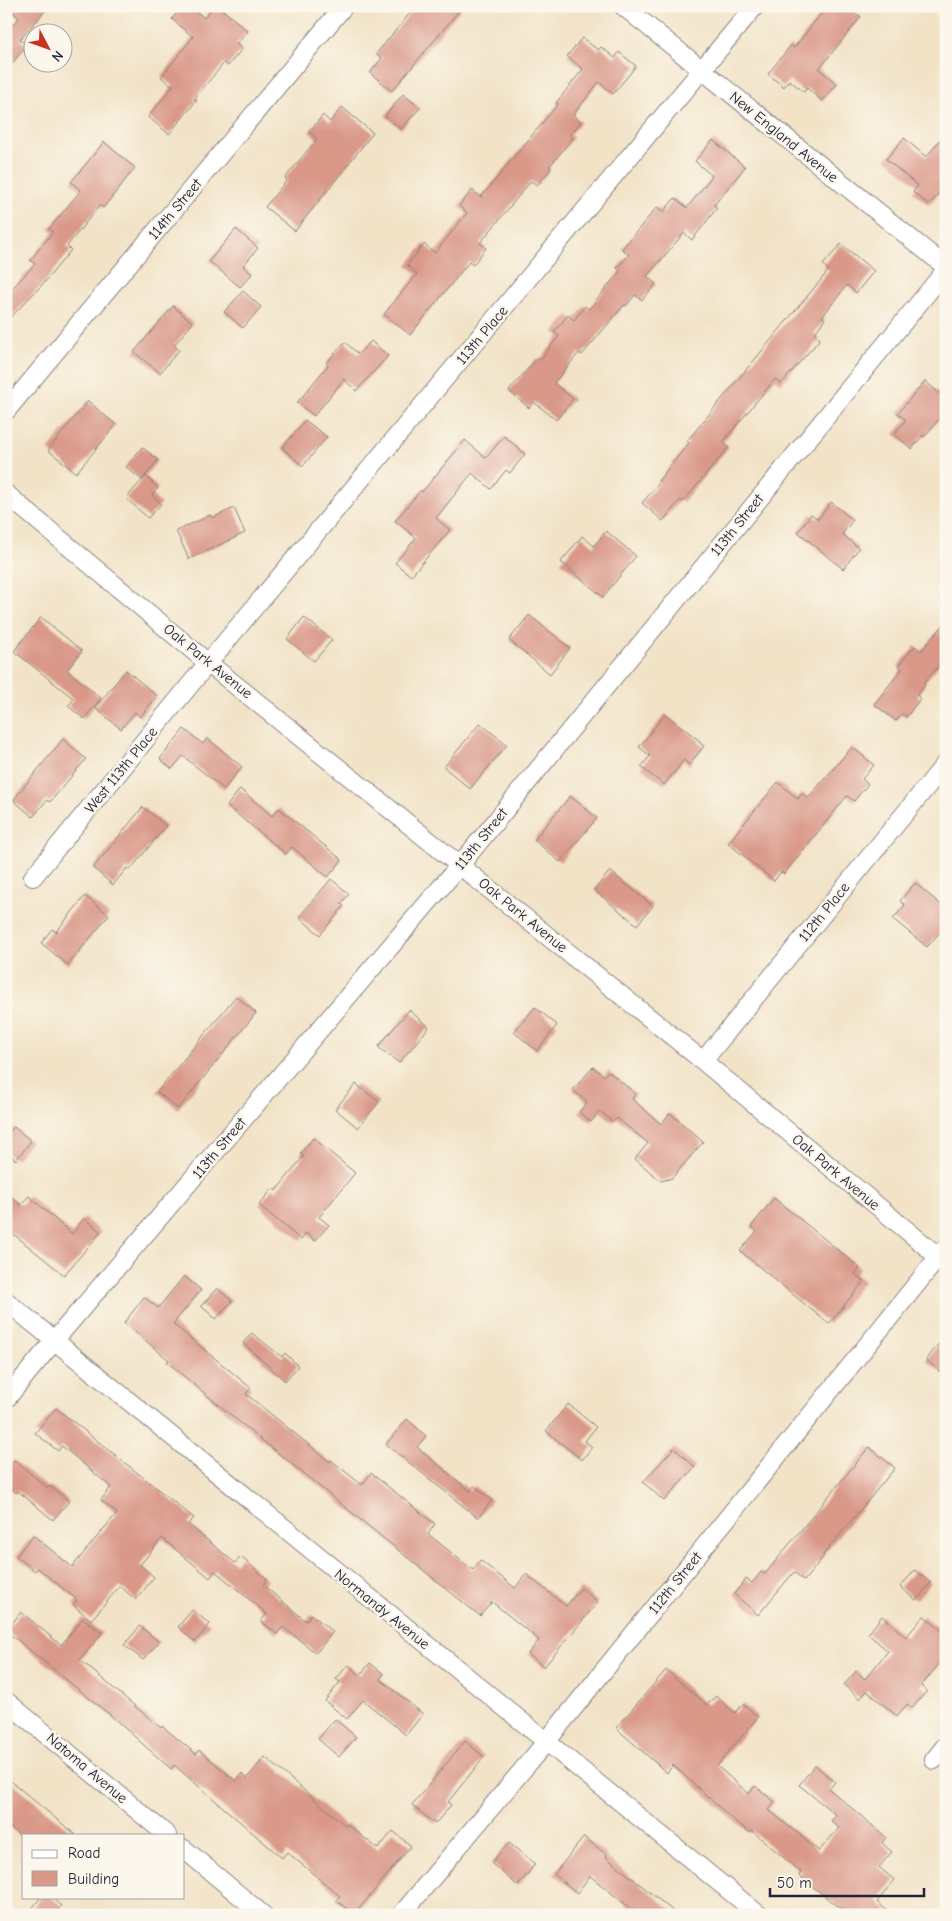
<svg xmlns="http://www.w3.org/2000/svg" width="952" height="1921" font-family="'Comic Neue',sans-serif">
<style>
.building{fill:#d99888}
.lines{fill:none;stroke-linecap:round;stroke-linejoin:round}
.minor-casing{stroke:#8a8281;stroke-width:20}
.minor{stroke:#fff;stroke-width:18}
.labels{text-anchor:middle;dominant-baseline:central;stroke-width:5;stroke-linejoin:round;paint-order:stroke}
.street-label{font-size:15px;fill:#22223b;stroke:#fbf7ec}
</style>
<rect width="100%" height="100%" fill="#fbf7ec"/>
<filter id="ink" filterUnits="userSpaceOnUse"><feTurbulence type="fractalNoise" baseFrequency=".02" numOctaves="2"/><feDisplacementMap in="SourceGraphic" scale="10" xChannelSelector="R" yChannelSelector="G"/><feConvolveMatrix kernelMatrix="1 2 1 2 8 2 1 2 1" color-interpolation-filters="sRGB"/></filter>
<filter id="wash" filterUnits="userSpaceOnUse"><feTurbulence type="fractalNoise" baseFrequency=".0096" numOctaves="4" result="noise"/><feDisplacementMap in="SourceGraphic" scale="20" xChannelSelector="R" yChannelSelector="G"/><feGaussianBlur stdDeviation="1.12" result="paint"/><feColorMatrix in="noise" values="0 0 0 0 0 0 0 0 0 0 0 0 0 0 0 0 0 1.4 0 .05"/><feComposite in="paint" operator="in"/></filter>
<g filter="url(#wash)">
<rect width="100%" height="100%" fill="#f2e3c7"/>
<g id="blocks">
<!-- building -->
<path class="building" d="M6,6H49L20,40L27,45L6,71V28L8,30L19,18Z
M182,6H190L204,18L214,6H218L248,31L236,44L242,49L228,66L224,63L194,99L197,100L169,134L148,117L173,86L161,77L193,37L172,19Z
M416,6H463L392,91L370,73L382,58L376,54Z
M827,6H847L861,17L819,69L837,84L822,101L807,88L804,92L789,80L784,87L768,74L791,45L794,48Z
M582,38L598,50L601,47L615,58L619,52L636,66L613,94L599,82L573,115L581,122L570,135L573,138L549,167L551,169L537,185L531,181L480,243L486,248L473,265L469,262L410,335L384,314L417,274L407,265L424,244L435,253L467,213L459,206L472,190L481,197L558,104L556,103L583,69L567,56Z
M403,94L420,108L401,129L385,116Z
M342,107L373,133L295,231L265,207L287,180L285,178L317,139L309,132L323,115L330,122Z
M946,133V185L929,205L913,192L918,186L886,159L904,138L926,157Z
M713,140L745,167L714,205L717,208L692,240L684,233L647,276L656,284L642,300L635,295L626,306L624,305L582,355L579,353L554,383L573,399L556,420L534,402L529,408L509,391L537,358L540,360L559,336L554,332L568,315L574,320L585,306L589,309L620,271L617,268L629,255L622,249L657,207L663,212L675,198L687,208L712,176L695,161Z
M104,142L135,168L103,208L100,205L67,246L71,250L44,283L6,322V295L35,264L30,260L53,232L49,229L81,190L71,182Z
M236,229L258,248L243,266L252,274L240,287L209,261Z
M841,244L874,271L856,293L847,285L822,317L825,319L814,334L820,339L781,384L775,379L723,442L729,447L683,502L680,500L663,521L642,503L660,482L658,481L689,443L687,441L829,270L823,265Z
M243,291L261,307L243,328L224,312Z
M173,306L193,323L174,345L179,350L160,373L134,352Z
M371,341L388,356L356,391L344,379L314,416L297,403L328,365L326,363L345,342L358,354Z
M925,381L946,399V411L924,437L923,435L912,449L894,434L906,420L898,413Z
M88,401L116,425L76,473L48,450Z
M305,420L327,437L303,466L282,448Z
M504,436L525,454L510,473L506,470L491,489L472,473L436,518L450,530L411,576L395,563L416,538L395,521L421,490L422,492L465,440L486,458Z
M142,447L158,460L142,480L126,467Z
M146,476L158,488L152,495L161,504L148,518L126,498Z
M831,502L853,520L842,534L859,548L843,569L798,532L811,514L818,519Z
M234,508L245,533L189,559L176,531L211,515L212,518Z
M606,531L636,556L603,597L561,562L582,536L594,546Z
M529,615L570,648L550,674L509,640Z
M41,617L82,651L67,670L101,698L84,719L68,706L74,699L14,651Z
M304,617L332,640L314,661L287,639Z
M946,622V657L924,683L925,685L917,695L920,699L906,717L902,714L896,721L874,704L902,669L898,666L915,646L921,651Z
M126,670L157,696L140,717L135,712L121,729L95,708Z
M665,714L700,741L699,742L704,746L689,765L684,760L664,785L641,767L650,756L639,747Z
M480,723L507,745L470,789L444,767Z
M184,729L203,744L207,738L242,767L224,789L183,756L172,769L160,759Z
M63,739L86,759L50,802L47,800L33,817L13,800Z
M852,747L874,765L862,779L868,784L854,801L847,796L784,874L781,872L774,881L728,843L778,782L798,799L802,793L808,798Z
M240,789L272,816L279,808L342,860L328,877L292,847L286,854L227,806Z
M570,796L597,818L560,862L534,840Z
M143,807L166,826L130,870L127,868L113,885L93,868Z
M610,871L653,906L637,925L594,890Z
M331,879L349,894L341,904L344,906L320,935L299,917Z
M915,883L946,909V925L927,947L893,919L905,905L900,901Z
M85,896L109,915L68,965L41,943L52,929L56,932Z
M236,996L256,1013L178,1109L157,1092Z
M535,1007L557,1025L537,1051L514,1032Z
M409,1010L429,1027L399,1063L378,1047Z
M593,1067L604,1076L608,1071L636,1094L632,1099L661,1124L670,1113L703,1142L672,1178L661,1181L635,1159L648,1143L617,1118L613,1122L600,1111L591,1122L579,1112L587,1102L573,1090Z
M356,1084L379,1102L358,1128L335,1109Z
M14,1127L31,1141L16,1160L6,1152V1136Z
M313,1138L355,1173L319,1217L329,1225L315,1241L306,1233L301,1240L259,1205L273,1188L276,1191L304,1156L300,1154Z
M6,1193L21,1205L29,1196L72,1234L84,1218L101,1232L64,1275L6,1228Z
M774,1198L860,1268L855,1274L864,1281L829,1324L740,1251L757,1231L751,1227Z
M184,1276L201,1290L173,1324L251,1388L246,1394L330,1462L331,1460L362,1485L371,1473L435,1524L428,1534L473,1570L480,1560L515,1588L526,1574L566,1606L581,1588L598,1602L544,1667L528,1654L539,1640L492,1602L480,1616L237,1420L167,1362L169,1360L124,1323L144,1297L158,1308Z
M217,1288L232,1301L216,1319L201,1306Z
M252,1333L282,1357L285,1353L298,1366L285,1381L243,1343Z
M946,1335V1376L926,1360Z
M568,1404L596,1427L585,1441L592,1447L582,1460L546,1431Z
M56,1408L194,1518L188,1524L235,1563L241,1557L267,1579L263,1585L306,1621L311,1614L333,1632L316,1653L283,1627L277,1634L261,1621L267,1614L215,1571L210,1578L162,1538L140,1565L154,1577L136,1600L120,1586L91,1620L73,1605L77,1600L38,1568L35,1571L16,1556L33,1535L72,1567L117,1513L101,1500L111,1487L62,1446L58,1451L35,1433Z
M407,1419L426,1436L417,1447L470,1491L474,1486L492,1500L478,1518L386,1444Z
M869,1447L895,1468L823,1555L824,1556L804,1581L794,1572L758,1615L734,1594L746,1579L752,1583L761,1572L765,1574Z
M674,1448L695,1467L664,1501L643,1482Z
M14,1460L48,1488L50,1486L69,1501L53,1520L18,1491L16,1493L6,1485V1469Z
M915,1570L931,1583L916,1600L900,1587Z
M192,1610L210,1624L195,1642L178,1627Z
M21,1612L61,1645L83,1618L102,1633L80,1660L161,1728L162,1726L196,1754L199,1750L236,1781L242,1773L247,1778L265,1757L346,1826L347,1824L378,1849L393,1831L411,1846L354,1915L336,1900L340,1896L287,1852L282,1858L174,1765L171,1769L109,1714L6,1631Z
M882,1616L906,1637L924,1616L946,1634V1656L921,1686L927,1691L912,1708L907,1704L897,1716L867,1691L860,1699L844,1685L856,1671L865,1679L888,1651L868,1634Z
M140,1626L159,1642L143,1660L124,1645Z
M370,1663L384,1674L380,1679L423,1714L406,1735L363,1700L347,1719L325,1701L340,1682L336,1679L348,1665L360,1675Z
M666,1670L707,1705L716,1696L735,1713L743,1704L758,1717L717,1766L749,1794L755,1786L775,1802L769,1810L819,1851L839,1828L831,1821L836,1815L799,1785L815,1765L835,1782L829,1789L886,1837L882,1843L892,1852L879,1867L894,1880L877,1902L892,1915H849L799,1876L801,1872L752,1831L750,1833L730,1817L673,1765L667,1773L616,1728Z
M335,1719L356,1737L339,1757L318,1739Z
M465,1741L484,1757L448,1802L451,1805L435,1824L412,1805Z
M6,1777L43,1808L76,1835H19L6,1824Z
M584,1837L607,1855L606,1857L678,1915H639L590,1876L577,1893L554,1874Z
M509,1843L535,1864L518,1886L491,1863Z
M41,1897H51L61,1906L53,1915H27Z"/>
</g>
</g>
<g filter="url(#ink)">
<use href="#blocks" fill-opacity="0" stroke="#8a8281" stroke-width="1"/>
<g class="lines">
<defs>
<path id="minor" d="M623,6L946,267
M6,411L344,6
M6,494L208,663L703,1061L946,1263
M33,877L208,663L755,6
M703,1061L946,763
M6,1301L759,1915
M6,1399L54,1341L460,865L946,270
M6,1701L167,1835
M934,1760L946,1745
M184,1849L263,1915
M401,1915L546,1742L945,1249"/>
</defs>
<!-- minor casing -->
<use href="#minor" class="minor-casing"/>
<!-- minor -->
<use href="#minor" class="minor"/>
</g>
</g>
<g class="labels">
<!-- street labels -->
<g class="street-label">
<text transform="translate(784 137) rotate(39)">New England Avenue</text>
<text transform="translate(175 209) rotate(-50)">114th Street</text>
<text transform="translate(482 335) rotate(-50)">113th Place</text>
<text transform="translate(737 525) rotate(-51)">113th Street</text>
<text transform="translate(208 661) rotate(39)">Oak Park Avenue</text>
<text transform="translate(121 770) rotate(-51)">West 113th Place</text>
<text transform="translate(481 839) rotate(-51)">113th Street</text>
<text transform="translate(824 912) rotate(-51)">112th Place</text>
<text transform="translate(523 915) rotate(39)">Oak Park Avenue</text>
<text transform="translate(219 1148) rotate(-50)">113th Street</text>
<text transform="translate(836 1172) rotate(40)">Oak Park Avenue</text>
<text transform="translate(675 1583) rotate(-51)">112th Street</text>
<text transform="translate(382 1609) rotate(39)">Normandy Avenue</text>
<text transform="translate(87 1768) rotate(40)">Natoma Avenue</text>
</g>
</g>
<!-- margin -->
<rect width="952" height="1921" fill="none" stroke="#fbf7ec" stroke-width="25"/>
<!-- legend -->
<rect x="22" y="1834" width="162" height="65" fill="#fbf7ec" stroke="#a4a2a5"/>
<rect x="32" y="1850" width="25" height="8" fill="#ffffff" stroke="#a4a2a5"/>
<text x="68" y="1858" font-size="15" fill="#22223b">Road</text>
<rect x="32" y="1871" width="25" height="15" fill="#d99888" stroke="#a4a2a5"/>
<text x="68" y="1884" font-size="15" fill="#22223b">Building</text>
<!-- north arrow -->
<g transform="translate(48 48) rotate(131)"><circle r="24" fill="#fbf7ec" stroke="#a4a2a5"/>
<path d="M0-4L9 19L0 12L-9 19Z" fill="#c8321e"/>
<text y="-8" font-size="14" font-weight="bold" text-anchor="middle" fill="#22223b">N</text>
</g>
<!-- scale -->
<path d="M770 1888v8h154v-8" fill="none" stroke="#22223b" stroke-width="2.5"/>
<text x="777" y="1888" font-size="15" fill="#22223b" stroke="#fbf7ec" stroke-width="4" paint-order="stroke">50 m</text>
</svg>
